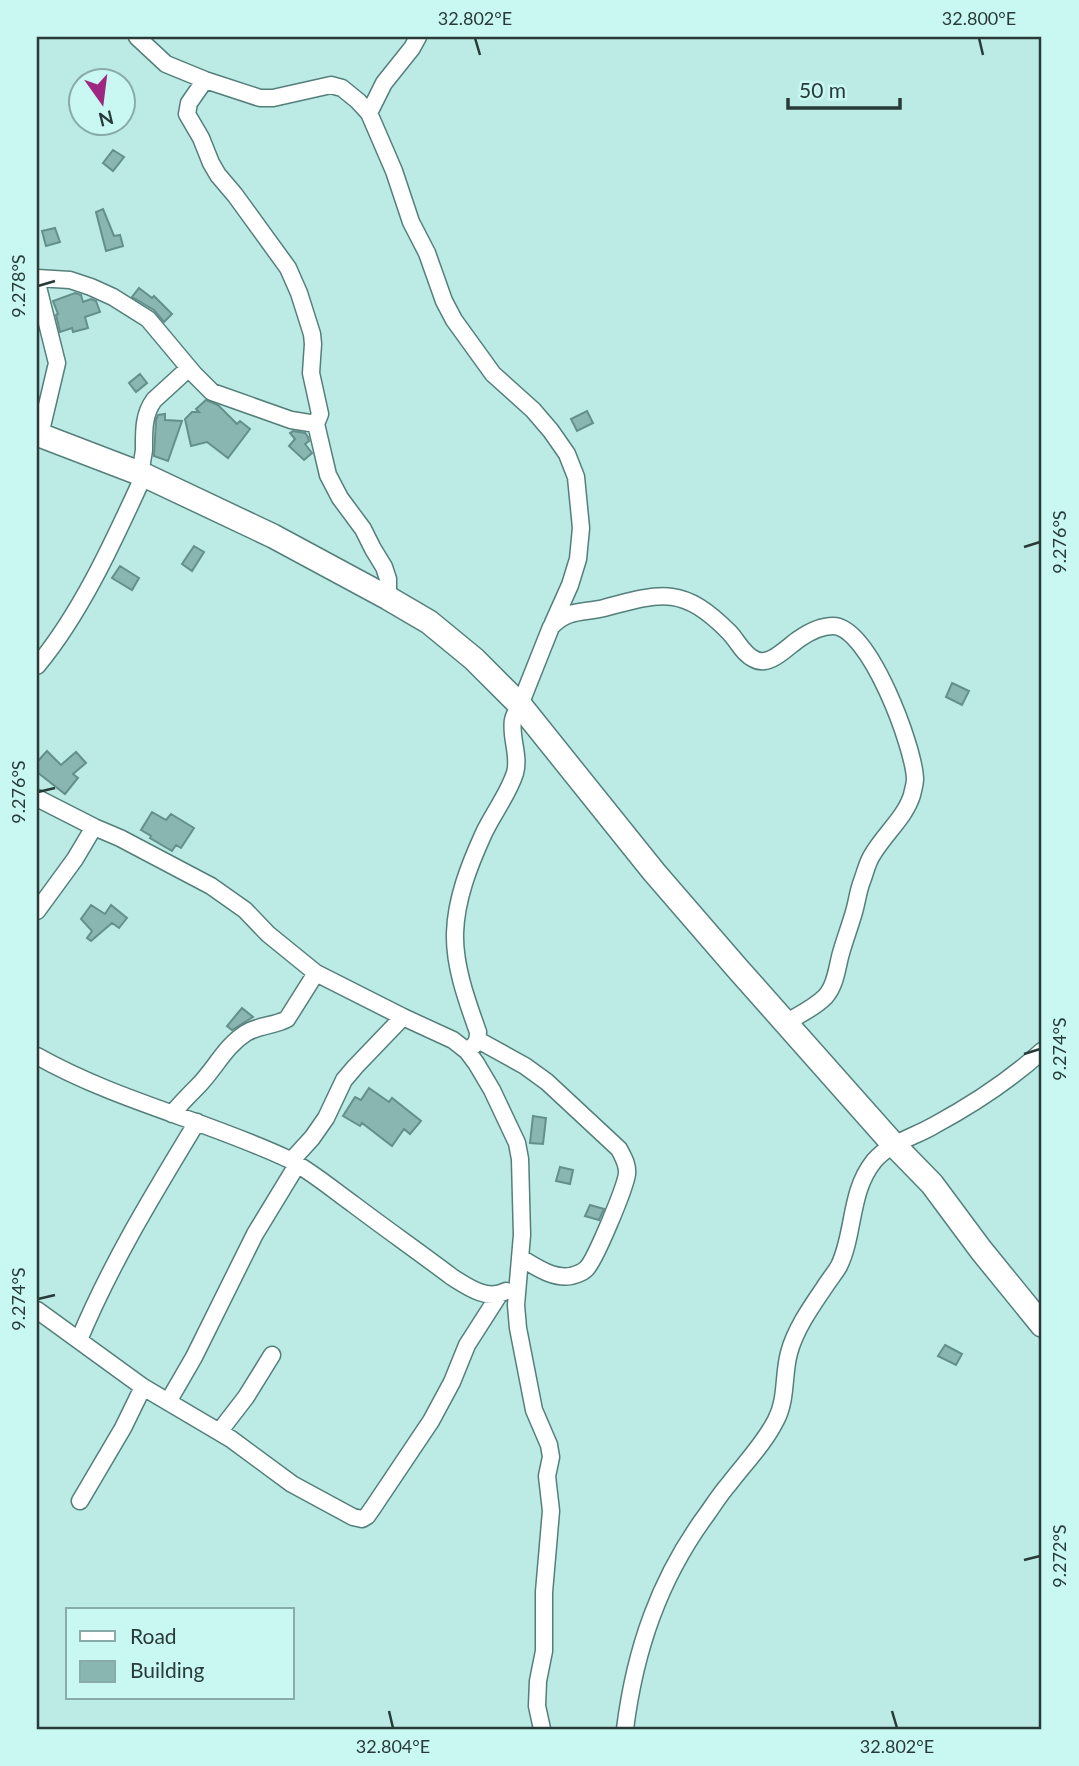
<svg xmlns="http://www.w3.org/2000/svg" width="1079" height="1766" font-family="Lato,sans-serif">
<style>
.building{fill:#8ab6b2;stroke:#648f8b;stroke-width:2}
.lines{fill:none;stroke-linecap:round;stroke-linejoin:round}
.street-casing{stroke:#547f7b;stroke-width:19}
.secondary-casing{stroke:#547f7b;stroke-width:26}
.street{stroke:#fff;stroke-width:16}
.secondary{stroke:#fff;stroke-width:23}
.ticks{fill:none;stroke:#283b39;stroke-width:2.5}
.neatline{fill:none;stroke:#283b39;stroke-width:2.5}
.ticks-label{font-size:18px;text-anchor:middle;fill:#283b39}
</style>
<rect width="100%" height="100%" fill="#bceae5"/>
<!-- building -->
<path class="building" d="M113,150L124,157L113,171L103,163Z
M103,209L114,236L120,235L123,246L106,251L96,212Z
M55,228L60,242L46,246L42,231Z
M139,288L152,298L154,296L172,314L164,322L154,310L132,297Z
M75,293L81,295L83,302L91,299L96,301L100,312L85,317L88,328L73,332L72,328L60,332L56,315L58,314L53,301Z
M140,374L147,383L136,392L129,383Z
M206,400L218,405L237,424L240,421L250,429L228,458L207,442L191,446L185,419L192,412H199L196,409Z
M587,411L593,423L577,431L571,419Z
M165,414V420L182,421L168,461L154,456L156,420L158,415Z
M293,431L305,433L308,437L309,441L305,444L312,453L304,460L289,446L295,439L290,433Z
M194,546L204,552L192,571L182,564Z
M120,566L139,578L132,590L112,578Z
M952,683L969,691L962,705L946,697Z
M47,751L61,765L76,752L86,763L73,774L78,778L65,794L37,772V762Z
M152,812L166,820L171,814L194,828L181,848L176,845L172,851L150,838L151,836L141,830Z
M91,905L105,914L111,905L127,918L119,928L112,923L91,941L87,938L92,931L81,919Z
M242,1008L253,1017L232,1030L227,1026Z
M369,1088L389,1102L392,1098L421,1121L410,1134L404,1129L392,1146L362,1123L360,1126L343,1116L355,1097L361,1100Z
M533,1116L546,1118L543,1144L530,1143Z
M560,1167L573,1170L570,1184L556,1181Z
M590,1205L604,1209L599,1220L585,1216Z
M945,1345L962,1354L956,1365L938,1356Z"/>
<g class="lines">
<defs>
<path id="street" d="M137,37L166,64L205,80L260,98H273L331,85L342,88L358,101L369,113L394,171L411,222L427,253L444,301L454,320L493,374L533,410L551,431L567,454L576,477L581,528L578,559L570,585L553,623
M205,80L189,103L187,114L201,138L211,163L218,175L235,195L288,268L299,293L312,334L313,344L311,373L320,414L316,424L317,428L328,475L340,498L363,529L373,549L384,567L388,579V598
M369,113L384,83L412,48L418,37
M37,278L70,280L91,287L113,297L148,319L194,374L212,392L291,420L316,424
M37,283L57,363L40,435
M141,473C141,465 143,458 144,450C144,432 143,415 154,400L189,368
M37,666C82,612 115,538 144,475
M37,798L94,827L120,838L211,886L245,910L268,934L316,973L403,1017L453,1040L467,1051L476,1063L492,1090L517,1143L520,1159L522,1235L516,1305L518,1328L534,1410L549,1445L551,1457L547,1476L551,1511L544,1592V1651L538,1681L537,1706L542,1729
M37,911L75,859L94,827
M478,1040L525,1066L547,1082L619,1149C623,1157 628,1164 627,1174C625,1188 595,1261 586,1269C583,1272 575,1275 571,1276C553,1279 536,1267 521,1258
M467,1051C475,1045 478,1043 478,1032C467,1001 454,966 455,933C456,899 469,866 483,835C492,815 508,795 515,773C520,756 510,737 513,720C514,715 517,710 520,705L551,627C567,609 583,613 604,608C663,592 683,586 729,632C737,640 743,654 754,659C769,668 787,647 799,639C809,632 821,626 833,626C869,626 914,747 915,779C915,784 913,790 912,795C905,818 883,835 871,857C867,864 865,873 862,881C858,891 857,902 854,912C850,926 845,939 841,953C837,967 836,985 825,997C814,1008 799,1015 785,1023
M37,1056C117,1101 205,1120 288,1159C311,1171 332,1189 353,1204C386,1229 419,1252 452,1277C468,1287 487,1301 506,1291
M172,1114C180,1104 189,1095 198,1086C215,1069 225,1046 246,1033C259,1025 274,1026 287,1019L316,973
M291,1161L312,1138L326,1118L344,1080L355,1067L403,1017
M37,1310L143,1387L231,1439L292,1484L353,1517L362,1519L367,1516L372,1509L431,1421L452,1382L467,1345L499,1295
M79,1340C111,1263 154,1193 197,1122
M168,1402L194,1357L255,1234L297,1165
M219,1432L246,1397L272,1355
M80,1501L123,1428L143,1387
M625,1729C635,1650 659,1579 707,1514C714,1504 721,1493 729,1484C745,1463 764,1444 776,1420C787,1399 783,1375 789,1353C795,1330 811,1307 824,1288C829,1280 835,1273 839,1266C855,1233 849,1192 874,1161C889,1143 914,1137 933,1126C972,1105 1009,1081 1042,1051"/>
<path id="secondary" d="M37,434L144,475L273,536L388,598L429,622L474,659L520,705L654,872L737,968L894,1145L932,1184L981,1250L1042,1325"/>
</defs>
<!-- street casing -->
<use href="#street" class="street-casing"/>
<!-- secondary casing -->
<use href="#secondary" class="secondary-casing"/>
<!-- street -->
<use href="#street" class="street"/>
<!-- secondary -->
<use href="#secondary" class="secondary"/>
</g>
<!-- ticks -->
<path class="ticks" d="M475,38L480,55M979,38L983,55M38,286L55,281M1024,547L1040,542M38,792L55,788M1024,1054L1040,1049M38,1299L55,1295M1024,1560L1040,1556M389,1711L393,1728M892,1711L897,1728"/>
<!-- border -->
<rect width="1079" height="1766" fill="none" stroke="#c9f7f2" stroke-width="77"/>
<!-- legend -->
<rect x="66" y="1608" width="228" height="91" fill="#c9f7f2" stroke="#89aca8" stroke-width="2"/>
<rect x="80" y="1631" width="35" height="10" fill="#ffffff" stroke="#89aca8" stroke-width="2"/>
<text x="130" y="1644" font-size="21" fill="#283b39">Road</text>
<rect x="80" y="1661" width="35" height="21" fill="#8ab6b2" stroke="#89aca8" stroke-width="2"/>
<text x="130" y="1678" font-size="21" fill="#283b39">Building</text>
<!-- north arrow -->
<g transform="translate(102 102) rotate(166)"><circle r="33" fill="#c9f7f2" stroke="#89aca8" stroke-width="2"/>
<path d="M0-5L12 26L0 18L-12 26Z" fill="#9d2781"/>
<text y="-10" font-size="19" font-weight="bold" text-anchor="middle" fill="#283b39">N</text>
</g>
<!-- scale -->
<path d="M788 98v10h112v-10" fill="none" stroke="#283b39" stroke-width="3.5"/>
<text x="799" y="98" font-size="21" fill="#283b39" stroke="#c9f7f2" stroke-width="5" paint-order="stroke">50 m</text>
<rect x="38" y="38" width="1002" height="1690" class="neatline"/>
<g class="ticks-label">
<text x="475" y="25">32.802°E</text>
<text x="979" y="25">32.800°E</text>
<text transform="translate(19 286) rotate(-90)" y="6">9.278°S</text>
<text transform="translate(1060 542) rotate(-90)" y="6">9.276°S</text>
<text transform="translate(19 792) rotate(-90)" y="6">9.276°S</text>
<text transform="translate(1060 1049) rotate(-90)" y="6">9.274°S</text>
<text transform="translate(19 1299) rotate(-90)" y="6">9.274°S</text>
<text transform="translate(1060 1556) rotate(-90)" y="6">9.272°S</text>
<text x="393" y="1753">32.804°E</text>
<text x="897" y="1753">32.802°E</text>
</g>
</svg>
